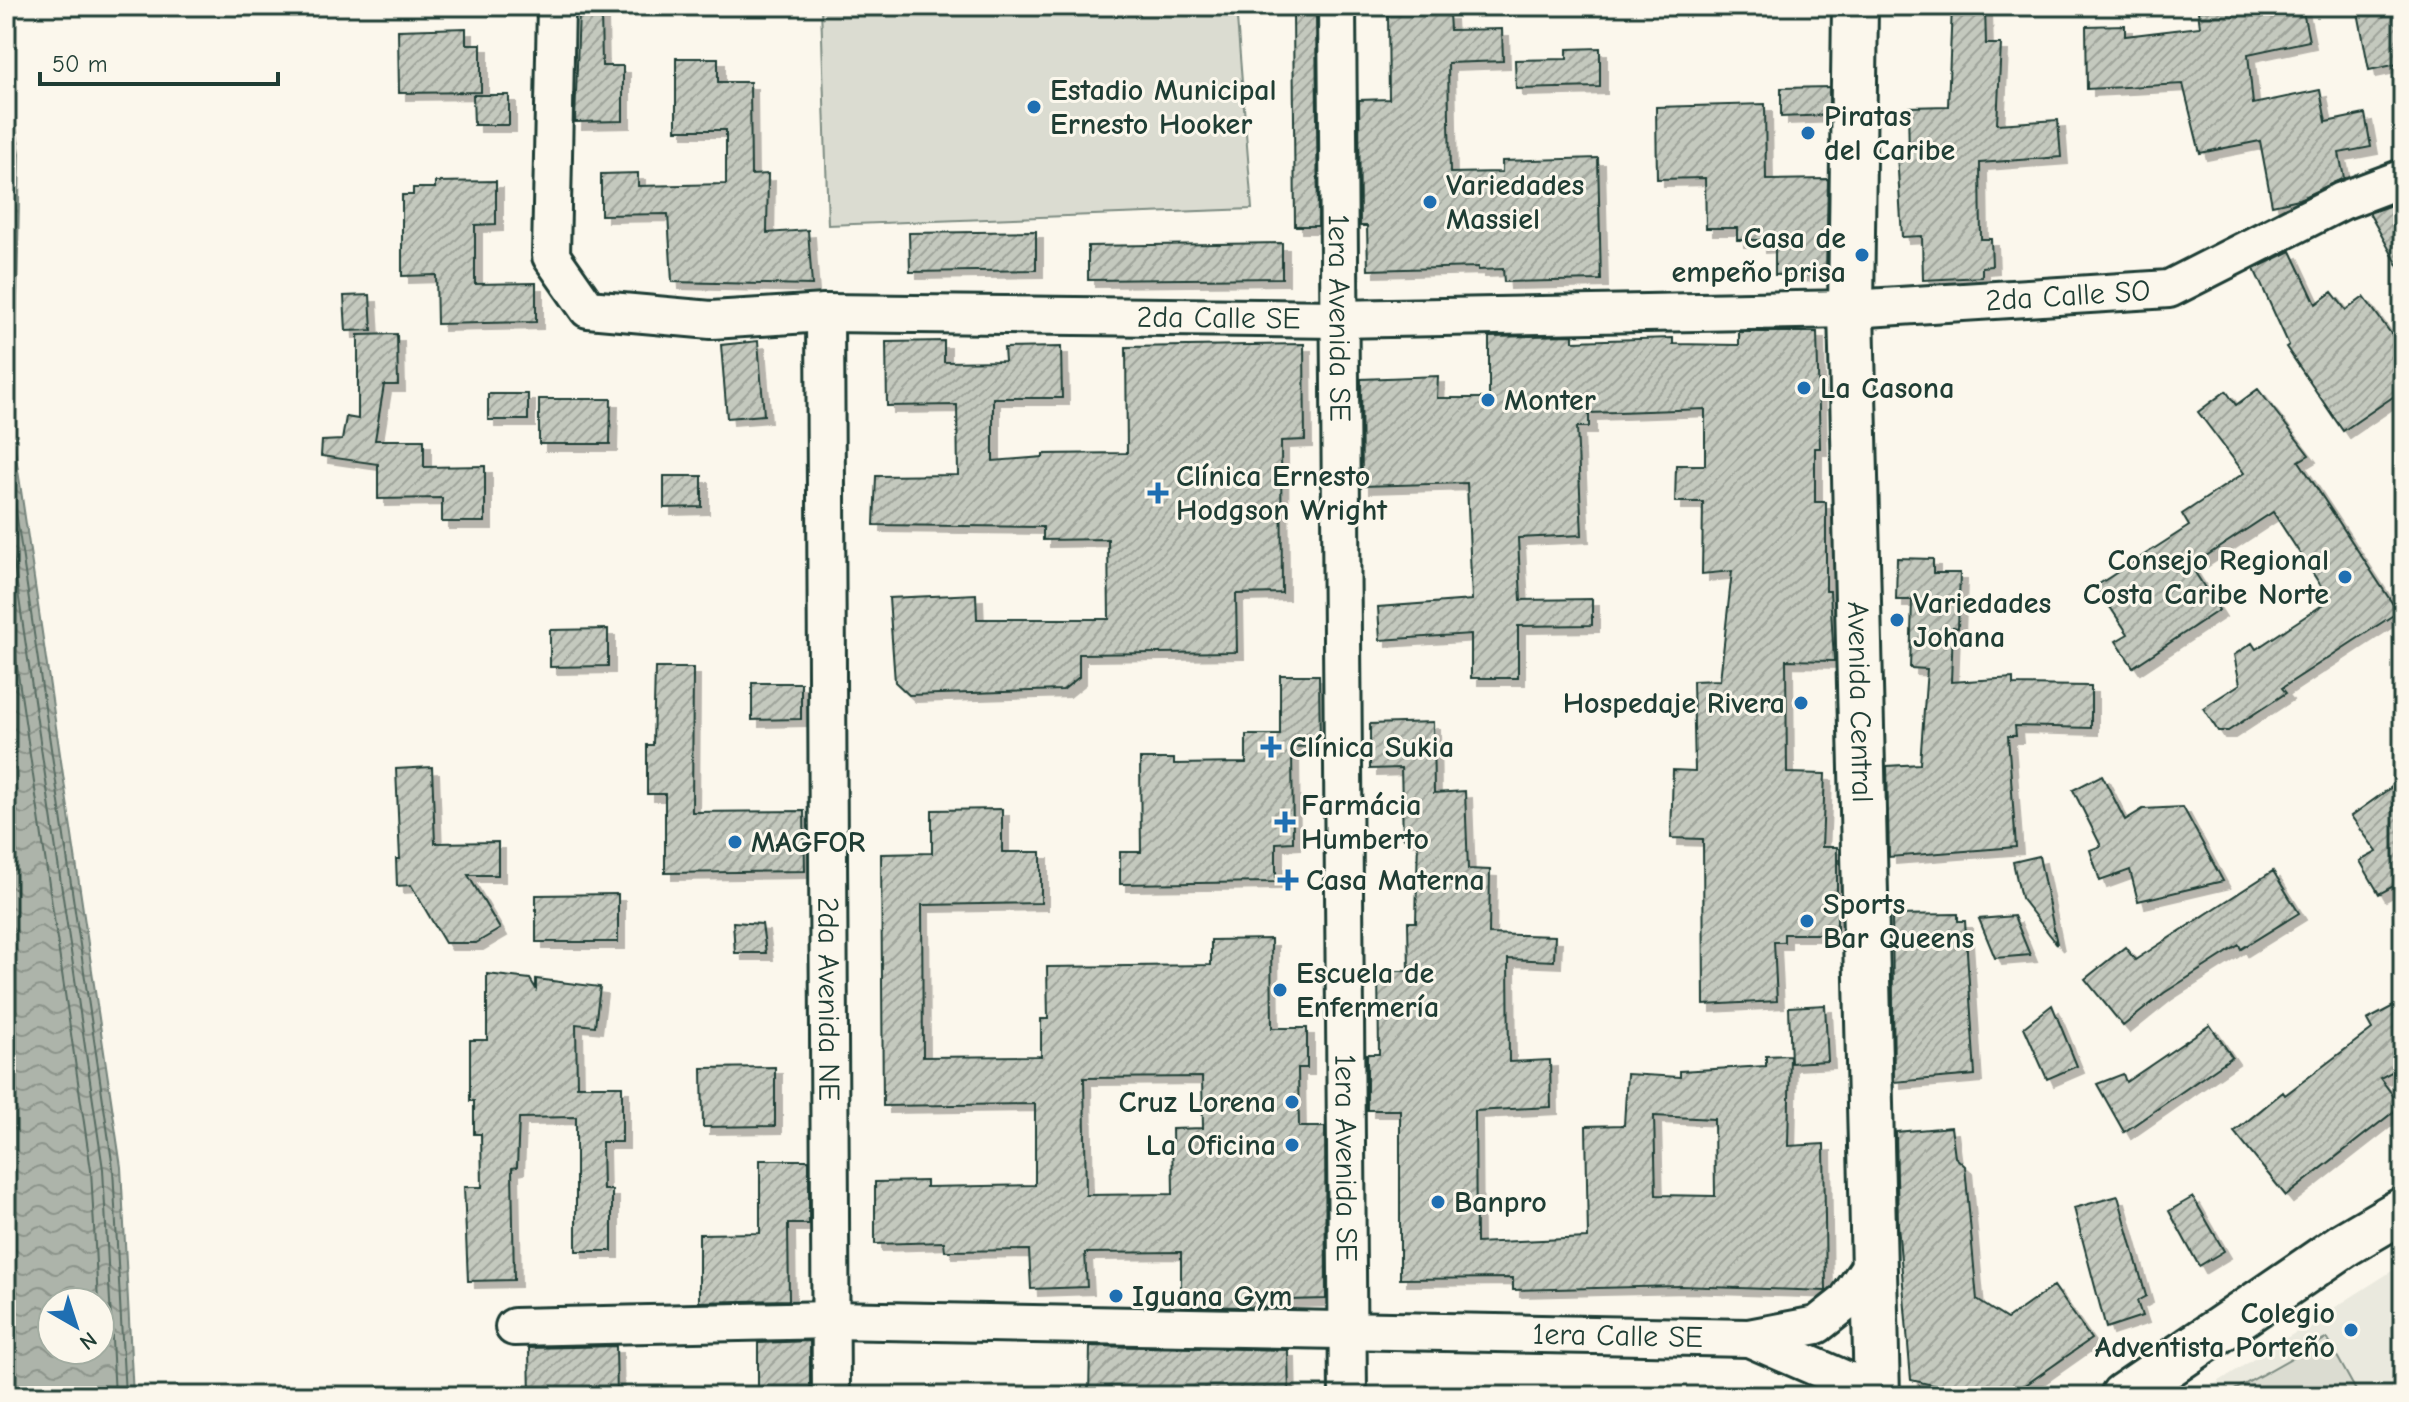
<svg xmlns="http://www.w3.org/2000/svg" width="2409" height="1402" font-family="'Comic Neue',sans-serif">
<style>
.built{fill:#eae9de}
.pitch{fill:#dbdcd1;stroke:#7d8c82;stroke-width:2}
.water{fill:url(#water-waves);stroke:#74847b;stroke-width:2;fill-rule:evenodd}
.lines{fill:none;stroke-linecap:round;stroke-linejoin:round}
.shore{stroke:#586d63;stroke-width:2}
.building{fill:url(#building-hatch);stroke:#1f3d34;stroke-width:2;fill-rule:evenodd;filter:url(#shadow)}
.street-casing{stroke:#1f3d34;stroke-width:42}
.secondary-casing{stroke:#1f3d34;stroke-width:50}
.street{stroke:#fbf7ec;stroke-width:36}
.secondary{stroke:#fbf7ec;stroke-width:44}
.poi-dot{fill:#1f6fb2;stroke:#fbf7ec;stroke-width:3}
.labels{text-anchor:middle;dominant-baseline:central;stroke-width:6;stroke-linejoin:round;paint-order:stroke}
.poi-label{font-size:30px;font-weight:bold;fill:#1f3d34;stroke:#fbf7ec;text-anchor:start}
.street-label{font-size:30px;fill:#1f3d34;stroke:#fbf7ec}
</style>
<defs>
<pattern id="water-waves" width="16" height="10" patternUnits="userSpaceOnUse" patternTransform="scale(2)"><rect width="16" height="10" fill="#adb4aa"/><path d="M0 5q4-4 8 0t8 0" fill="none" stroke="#8c948b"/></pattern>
<pattern id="building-hatch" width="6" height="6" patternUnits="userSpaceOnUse" patternTransform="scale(2)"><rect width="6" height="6" fill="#c4c9be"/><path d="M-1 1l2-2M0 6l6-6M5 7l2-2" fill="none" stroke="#9fa49b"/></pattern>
<filter id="shadow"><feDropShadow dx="7" dy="7" stdDeviation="0" flood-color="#0004"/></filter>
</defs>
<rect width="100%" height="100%" fill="#fbf7ec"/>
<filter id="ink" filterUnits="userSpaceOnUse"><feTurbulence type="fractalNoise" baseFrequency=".0125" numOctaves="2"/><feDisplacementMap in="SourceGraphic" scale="16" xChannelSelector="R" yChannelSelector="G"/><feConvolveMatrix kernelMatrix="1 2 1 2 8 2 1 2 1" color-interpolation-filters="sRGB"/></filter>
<g filter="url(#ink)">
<!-- built -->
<path class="built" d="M2403,1264V1396H2196Z"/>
<!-- pitch -->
<path class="pitch" d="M821,6H1236L1252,209L828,225Z
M2327,1338L2359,1396H2224Z"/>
<!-- water -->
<path class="water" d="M6,63L20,153L14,443L121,1167L133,1396H6ZM52,1302H100V1350H52Z"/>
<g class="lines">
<!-- shore -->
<path class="shore" d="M6,115L12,154L6,444L113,1168L125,1396
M6,510L103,1169L115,1396
M6,592L91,1170L98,1302"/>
</g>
<!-- building -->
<path class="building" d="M1952,6H1985L1986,44H2001L1997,124L2058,120L2061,157L1980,163L1981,239H1991L1992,266L1982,267V277L1923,280L1922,236L1902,237L1897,154H1909L1908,107L1948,106Z
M2246,6H2302L2309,41L2248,54L2253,104L2320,90L2326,122L2365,114L2371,147L2339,153L2344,178L2299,199L2272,205L2260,141L2200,153L2183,84L2087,89L2086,26L2125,25V36L2200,27L2198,11Z
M2391,6H2403V63L2369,70L2358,12Z
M579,9H601L602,66H623V121L575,122Z
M1449,13L1450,30L1502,29L1503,61L1448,63L1450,173L1502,172V161L1598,158L1601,280L1504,282L1503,269L1478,270V267L1368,270L1367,226H1360L1359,100L1389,99L1388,14Z
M1293,14H1316L1318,226H1295Z
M466,28V44H481V92L399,93L398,30Z
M1600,48V87L1516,89L1515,60L1567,59V49Z
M676,58H718V82H750L751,175L768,174L767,233L808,230L812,285L672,282L668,214L601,215V174L638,173V186L726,184V130H676Z
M1829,87V115L1781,117V88Z
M473,95H509V125H474Z
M1765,104L1766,180L1828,179L1826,274L1775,275V245L1759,246V240H1737V228H1706L1705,178L1657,179L1656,107Z
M496,181V224L475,225V284L536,283V322L437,324L436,275L402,276V195H413V188H435V182Z
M2397,203L2403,213V274L2369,213Z
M1036,231V270L910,272L909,233Z
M1282,243V278L1088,280V246Z
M2291,251L2316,304L2332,292L2346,310L2364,297L2403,350V390L2343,431L2286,347L2289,345L2254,269Z
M370,295L372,330L346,331L344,296Z
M1739,332H1817L1820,448H1815V502H1826V591H1830L1834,661L1786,660L1787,773L1825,774L1822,847H1837V934H1784V942H1774L1777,1001L1704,1005L1703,839L1671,838L1673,770L1695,771L1693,681L1720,680L1732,571L1702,574L1703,502H1675L1676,465H1705V409L1589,413V427H1577L1582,535L1518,538L1521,600L1592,599V625L1518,626V678H1471V634L1380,640L1378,607L1472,600L1467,483L1362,486L1361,379L1438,376L1437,398H1489V337L1573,335V341L1673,338V344L1739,345Z
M397,334L398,385H384L375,440H424V467L485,466V522H442V498L378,499V464L321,456L322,441L342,440L346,417L358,419V335Z
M758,341L764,415L727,418L721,345Z
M944,341V362L1005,361L1004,348L1061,347L1062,398H993V461L1043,457V454L1127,453L1126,347L1304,344L1305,440L1281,441L1282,593L1236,594L1237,652L1079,654V677L1063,690L909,695L895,682L889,598L976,594L977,619H1109L1108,539L1043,540V527L874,525L876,476L958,475L957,405L887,406L886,342Z
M2258,389L2309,455L2299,461L2398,612L2282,688L2286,693L2228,731H2218L2203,708L2240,684L2234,655L2252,643L2256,649L2330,600L2273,512L2191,566L2219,610L2133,667L2116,641L2128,634L2096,586L2189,526L2182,514L2244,473L2198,412L2226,391L2236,405Z
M488,394H528V420H488Z
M539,399H611L610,444H539Z
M664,476H702V507L664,508Z
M1897,558L1933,559V573H1960L1958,628L1953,627L1951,682L2013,678V685L2091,686V728L2015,726L2016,736H2008L2016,847L1889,857L1887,766L1920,764L1927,669L1910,668L1912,600H1896Z
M608,629V666L550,667V630Z
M655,668H693L692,812L804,811L805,871L665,873V794H647V745H653Z
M1280,675H1319L1320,746L1292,747L1293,842L1276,843V882L1120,884V852H1141L1140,759H1174V764L1246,763V735H1280Z
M752,683H801V719L752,720Z
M1433,722L1434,793L1465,791L1468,869L1490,870L1489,934L1555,936L1554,961L1508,959L1509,1062L1550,1060L1551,1107L1475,1111L1476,1243L1588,1238L1586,1126L1624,1125L1627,1074L1680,1077V1071L1766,1066V1056L1790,1055L1788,1146L1824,1144L1826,1291L1680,1286L1513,1290V1278L1400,1279V1110H1367V1054H1379L1378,971H1409L1408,922H1416L1418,837L1403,838L1401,768L1370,769V724ZM1654,1116L1714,1119L1715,1196L1656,1195Z
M432,767L435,843L498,842V875H468L500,929L476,943H445L411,885L397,886L396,859H400L396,769Z
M2102,775L2125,820L2143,809L2183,807L2223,881L2138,901L2130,870L2100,881L2090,850L2101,846L2073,790Z
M2403,779V889L2399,883L2379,894L2360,861L2377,852L2351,816Z
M1002,809V852H1041V903L922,905L923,1057L1041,1056V1019H1048L1047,967L1211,965V940L1271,939L1272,1028H1307V1068H1298L1299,1127H1325L1326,1299L1288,1300V1308L1181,1306V1252L1085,1253L1087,1287L1031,1289L1029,1250L945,1251L944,1242L875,1244V1182L926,1181V1187L1035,1185V1104L883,1106L881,854L932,853V810ZM1202,1077L1203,1128L1172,1129L1173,1194L1086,1195L1084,1078Z
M2039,856L2057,944L2021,898L2013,862Z
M2273,871L2299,913L2241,949L2239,945L2164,993L2123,1026L2085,979L2125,947L2135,960Z
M618,894V942H536V895Z
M1958,914V921H1965L1975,1075L1894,1082L1892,915Z
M2014,916L2030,955L1995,958L1979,919Z
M733,922L762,924L766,953H735Z
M487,974L530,979L536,989V979L600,987L595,1026L576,1024L577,1086H622V1142H602L603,1190H612V1251H576V1117L519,1118L517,1167L512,1168L514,1280L468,1281L464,1187H482L481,1134H474V1101H470V1040H487Z
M2403,1001V1066L2380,1078L2401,1106L2286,1196L2234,1132L2283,1092L2285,1095L2372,1029L2367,1020Z
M1825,1005L1828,1061L1791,1063L1789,1007Z
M2052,1005L2077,1066L2047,1079L2024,1027Z
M2210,1025L2232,1057L2124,1132L2097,1084L2123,1074L2126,1082Z
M775,1067V1126L703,1127L702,1068Z
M1951,1127L1955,1157L1965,1166L1977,1300L2007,1319L2054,1286L2091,1339L2010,1396H1980L1911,1380L1898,1224L1896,1132Z
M760,1160H809V1224H788L789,1300L699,1302V1234L760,1233Z
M2118,1196L2146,1296L2137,1301L2142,1316L2106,1328L2074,1208Z
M2193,1197L2224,1251L2199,1266L2169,1211Z
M810,1341V1396H758V1343Z
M616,1346L617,1396H530L529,1348Z
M1090,1346L1288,1350L1289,1396H1089Z"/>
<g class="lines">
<defs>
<g id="street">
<path id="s1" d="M556,6L551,256L588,309L711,320L825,313L1337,319L1851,309L2169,289L2342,201L2403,178"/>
<path id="s2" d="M1337,6L1348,1396"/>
<path id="s3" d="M825,313L831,1396"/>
<path id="s4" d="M514,1327L831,1320L1749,1338L1876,1393"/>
<path d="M1749,1338L1817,1325L1846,1302L1872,1264"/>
</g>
<g id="secondary">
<path id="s5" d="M1855,6L1851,309L1877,1396"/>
<path d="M2123,1396L2345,1244L2403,1210"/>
</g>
</defs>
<!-- street casing -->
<use href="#street" class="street-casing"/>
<!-- secondary casing -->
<use href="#secondary" class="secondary-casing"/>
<!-- street -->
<use href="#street" class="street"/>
<!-- secondary -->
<use href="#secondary" class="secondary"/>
</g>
</g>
<!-- markers -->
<g class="poi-dot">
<circle cx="1034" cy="107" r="8"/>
<circle cx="1808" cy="133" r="8"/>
<circle cx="1430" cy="202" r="8"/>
<circle cx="1862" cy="255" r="8"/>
<circle cx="1804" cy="388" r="8"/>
<circle cx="1488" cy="400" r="8"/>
<path d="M1154 481h8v8h8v8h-8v8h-8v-8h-8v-8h8z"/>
<circle cx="2345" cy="577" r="8"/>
<circle cx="1897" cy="620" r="8"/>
<circle cx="1801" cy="703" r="8"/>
<path d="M1267 735h8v8h8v8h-8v8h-8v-8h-8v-8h8z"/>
<path d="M1281 810h8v8h8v8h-8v8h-8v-8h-8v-8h8z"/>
<circle cx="735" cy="842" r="8"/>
<path d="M1284 868h8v8h8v8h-8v8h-8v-8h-8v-8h8z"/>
<circle cx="1807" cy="921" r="8"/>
<circle cx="1280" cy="990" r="8"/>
<circle cx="1292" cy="1102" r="8"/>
<circle cx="1292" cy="1145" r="8"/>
<circle cx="1438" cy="1202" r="8"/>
<circle cx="1116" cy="1296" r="8"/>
<circle cx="2351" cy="1330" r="8"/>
</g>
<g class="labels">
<!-- poi labels -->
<g class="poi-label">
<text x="1050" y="90">Estadio Municipal<tspan x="1050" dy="34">Ernesto Hooker</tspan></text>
<text x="1824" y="116">Piratas<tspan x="1824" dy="34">del Caribe</tspan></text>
<text x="1446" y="185">Variedades<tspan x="1446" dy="34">Massiel</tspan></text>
<text x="1846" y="238" text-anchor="end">Casa de<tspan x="1846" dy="34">empeño prisa</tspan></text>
<text x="1820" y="388">La Casona</text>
<text x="1504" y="400">Monter</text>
<text x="1176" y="476">Clínica Ernesto<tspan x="1176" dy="34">Hodgson Wright</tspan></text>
<text x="2329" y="560" text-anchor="end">Consejo Regional<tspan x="2329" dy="34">Costa Caribe Norte</tspan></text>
<text x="1913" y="603">Variedades<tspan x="1913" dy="34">Johana</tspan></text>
<text x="1785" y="703" text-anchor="end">Hospedaje Rivera</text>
<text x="1289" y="747">Clínica Sukia</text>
<text x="1301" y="805">Farmácia<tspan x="1301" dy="34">Humberto</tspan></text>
<text x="751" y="842">MAGFOR</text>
<text x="1306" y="880">Casa Materna</text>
<text x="1823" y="904">Sports<tspan x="1823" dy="34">Bar Queens</tspan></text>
<text x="1296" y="973">Escuela de<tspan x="1296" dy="34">Enfermería</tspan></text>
<text x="1276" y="1102" text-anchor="end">Cruz Lorena</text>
<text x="1276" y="1145" text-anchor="end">La Oficina</text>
<text x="1454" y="1202">Banpro</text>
<text x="1132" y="1296">Iguana Gym</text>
<text x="2335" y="1313" text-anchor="end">Colegio<tspan x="2335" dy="34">Adventista Porteño</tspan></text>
</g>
<!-- street labels -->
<g class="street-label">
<text stroke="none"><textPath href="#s1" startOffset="1796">2da Calle SO</textPath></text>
<text stroke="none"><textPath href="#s2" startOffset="312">1era Avenida SE</textPath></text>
<text stroke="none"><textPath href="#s1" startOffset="946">2da Calle SE</textPath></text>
<text stroke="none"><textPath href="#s5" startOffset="696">Avenida Central</textPath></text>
<text stroke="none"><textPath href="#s3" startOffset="686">2da Avenida NE</textPath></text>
<text stroke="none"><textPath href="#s2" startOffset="1152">1era Avenida SE</textPath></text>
<text stroke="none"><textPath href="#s4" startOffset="1104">1era Calle SE</textPath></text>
</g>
</g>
<!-- margin -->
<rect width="2409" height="1402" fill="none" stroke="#fbf7ec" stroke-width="32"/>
<rect x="16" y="16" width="2377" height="1370" fill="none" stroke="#1f3d34" stroke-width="3" filter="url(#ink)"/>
<!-- north arrow -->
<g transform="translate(76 1326) rotate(141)"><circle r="38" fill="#fbf7ec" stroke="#a3ada2" stroke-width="2"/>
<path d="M0-6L14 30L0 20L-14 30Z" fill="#1f6fb2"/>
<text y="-12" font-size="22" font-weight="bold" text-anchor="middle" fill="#1f3d34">N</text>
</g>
<!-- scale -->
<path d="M40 72v12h238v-12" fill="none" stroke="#1f3d34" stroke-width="4"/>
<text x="52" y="72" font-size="24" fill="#1f3d34" stroke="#fbf7ec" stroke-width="6" paint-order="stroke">50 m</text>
</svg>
